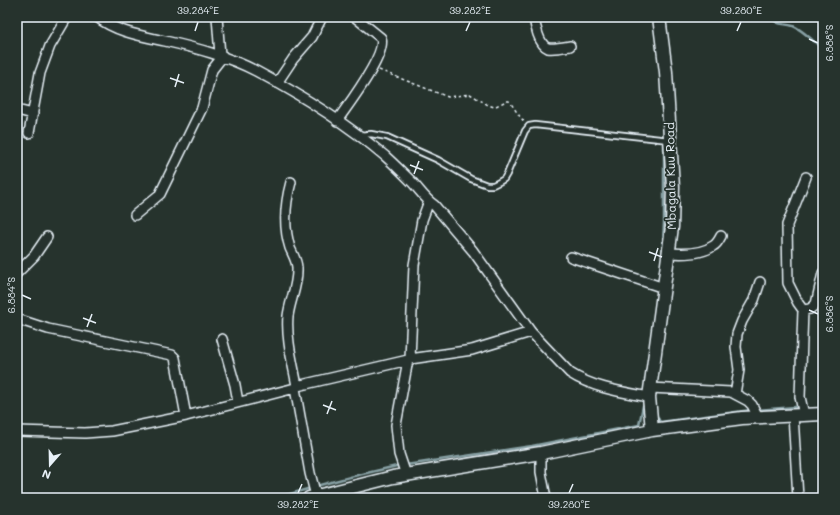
<svg xmlns="http://www.w3.org/2000/svg" width="840" height="515" font-family="Mali,sans-serif">
<style>
.lines{fill:none;stroke-linecap:round;stroke-linejoin:round}
.stream{stroke:#88a1a5;stroke-width:2.5}
.lane-casing{stroke:#e8f1f8;stroke-width:8}
.street-casing{stroke:#e8f1f8;stroke-width:12}
.secondary-casing{stroke:#e8f1f8;stroke-width:15}
.path{stroke:#e8f1f8;stroke-width:1.5;stroke-dasharray:3 3;stroke-linecap:butt}
.lane{stroke:#26332d;stroke-width:4.5}
.street{stroke:#26332d;stroke-width:9}
.secondary{stroke:#26332d;stroke-width:12}
.ticks{fill:none;stroke:#e8f1f8;stroke-width:1.5}
.labels{text-anchor:middle;dominant-baseline:central;stroke-width:3.5;stroke-linejoin:round;paint-order:stroke}
.street-label{font-size:12px;fill:#e8f1f8;stroke:#26332d}
.neatline{fill:none;stroke:#e8f1f8;stroke-width:1.5}
.ticks-label{font-size:10px;text-anchor:middle;fill:#e8f1f8}
</style>
<rect width="100%" height="100%" fill="#26332d"/>
<filter id="ink" filterUnits="userSpaceOnUse"><feTurbulence type="fractalNoise" baseFrequency=".025" numOctaves="2"/><feDisplacementMap in="SourceGraphic" scale="8" xChannelSelector="R" yChannelSelector="G"/><feConvolveMatrix kernelMatrix="1 2 1 2 8 2 1 2 1" color-interpolation-filters="sRGB"/></filter>
<g filter="url(#ink)">
<g class="lines">
<!-- stream -->
<path class="stream" d="M771,17C776,26 784,23 793,26C802,29 815,43 823,49
M662,260L664,222V143
M756,410L795,407L801,409
M655,412L660,422L751,410
M406,465L532,446L639,425L644,401
M316,486L354,476L401,465
M276,498L311,488"/>
<defs>
<path id="lane" d="M359,135L371,134L387,137L438,160L471,179L487,185H493L499,182L504,179L507,174L525,131L529,126L535,125L669,140"/>
<path id="street" d="M97,17C116,32 142,36 165,41C196,48 227,56 256,71C301,95 346,123 385,156C394,164 403,173 411,181C419,189 425,199 434,205L473,251L531,332L570,373C593,388 622,392 649,397
M217,17L220,55
M534,17C535,25 539,45 548,48C554,49 564,47 570,46
M277,83L293,59L312,37L322,17
M17,110L33,114
M337,121C347,106 387,55 381,38L355,17
M29,133L40,73L50,46L67,17
M291,182C285,204 283,226 290,248C293,255 297,261 297,268C298,285 290,300 288,316C286,339 293,364 297,386
M135,215L160,194L202,108L212,70L223,56
M669,253C682,254 702,254 713,246C717,244 719,240 721,236
M571,257L664,288
M17,273L34,256L47,237
M803,310L810,309L816,304L823,273
M17,319L48,329L172,355L175,358L186,416
M222,339L235,385L238,402
M410,359L414,265L422,220L429,201
M295,388L310,473L316,496
M650,388L731,392L748,401L752,405L758,417
M735,394L739,370L736,347L737,334L742,321L754,300L760,282
M793,415L798,498
M804,415L800,397L803,310L798,303L788,283L787,225L806,177
M17,431L85,433L112,431L186,416L295,388L297,386L408,360L410,359L472,350L531,332
M541,453V472L546,498
M406,475L399,454L396,425L408,360"/>
<path id="secondary" d="M652,430L649,397L672,227L673,187L666,72L659,17
M309,498L393,477L541,453L652,430L742,418L823,414"/>
</defs>
<!-- lane casing -->
<use href="#lane" class="lane-casing"/>
<!-- street casing -->
<use href="#street" class="street-casing"/>
<!-- secondary casing -->
<use href="#secondary" class="secondary-casing"/>
<!-- path -->
<path class="path" d="M379,70L448,97L470,94L488,105L494,107L506,101H509C515,108 518,116 525,122"/>
<!-- lane -->
<use href="#lane" class="lane"/>
<!-- street -->
<use href="#street" class="street"/>
<!-- secondary -->
<use href="#secondary" class="secondary"/>
</g>
</g>
<!-- ticks -->
<path class="ticks" d="M195,31L198,22M466,31L470,22M737,31L741,22M809,39L818,43M170,78L184,83M175,87L179,74M410,165L423,170M414,174L419,161M649,252L662,257M654,261L658,248M22,295L31,299M809,310L818,314M83,318L96,323M87,327L92,314M323,405L336,410M327,414L332,401M298,493L302,484M569,493L573,484"/>
<g class="labels">
<!-- street labels -->
<g class="street-label">
<text transform="translate(670 176) rotate(-91)">Mbagala Kuu Road</text>
</g>
</g>
<!-- margin -->
<rect width="840" height="515" fill="none" stroke="#26332d" stroke-width="44"/>
<!-- north arrow -->
<g transform="translate(50 465) rotate(200)" stroke="#26332d" stroke-width="3" paint-order="stroke">
<path d="M0-3L7 15L0 10L-7 15Z" fill="#e8f1f8"/>
<text y="-6" font-size="11" font-weight="bold" text-anchor="middle" fill="#e8f1f8">N</text>
</g>
<rect x="22" y="22" width="796" height="471" class="neatline"/>
<g class="ticks-label">
<text x="198" y="14">39.284°E</text>
<text x="470" y="14">39.282°E</text>
<text x="741" y="14">39.280°E</text>
<text transform="translate(829 43) rotate(-90)" y="4">6.888°S</text>
<text transform="translate(11 295) rotate(-90)" y="4">6.884°S</text>
<text transform="translate(829 314) rotate(-90)" y="4">6.886°S</text>
<text x="298" y="508">39.282°E</text>
<text x="569" y="508">39.280°E</text>
</g>
</svg>
